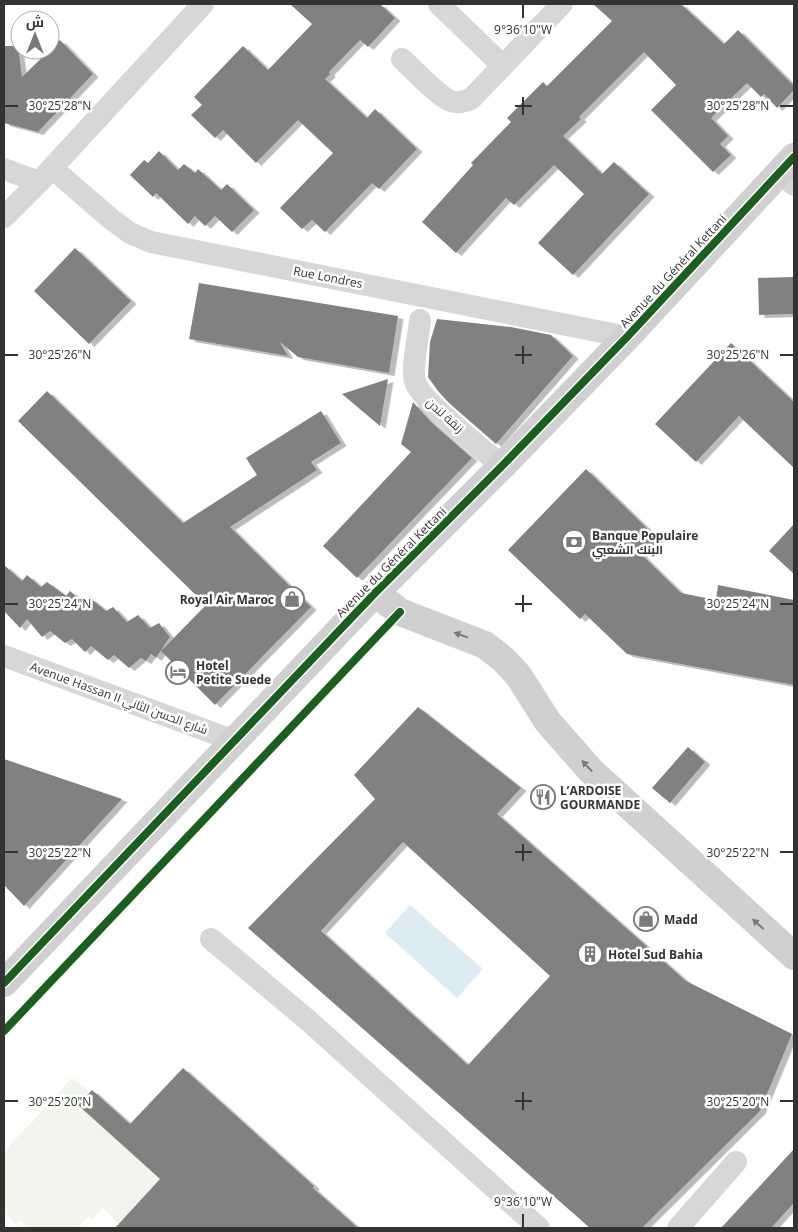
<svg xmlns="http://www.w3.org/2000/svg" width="798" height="1232" font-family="'Open Sans',Cairo,sans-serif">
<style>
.green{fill:#f1f5ed}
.water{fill:#ddebf3}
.building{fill:#818181;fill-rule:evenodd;filter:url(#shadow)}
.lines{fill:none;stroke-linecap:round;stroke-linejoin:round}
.street{stroke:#d7d7d7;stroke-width:22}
.secondary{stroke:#d0d0d0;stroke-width:28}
.cycleway-casing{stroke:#fff;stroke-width:11}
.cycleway{stroke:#1b5e20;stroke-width:8}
.oneway{fill:#7a7a7a}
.ticks{fill:none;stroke:#333;stroke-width:2}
.labels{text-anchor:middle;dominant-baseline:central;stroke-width:5;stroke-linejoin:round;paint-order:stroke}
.street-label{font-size:12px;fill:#333;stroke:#fff}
.poi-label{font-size:12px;font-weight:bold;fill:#333;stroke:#fff;text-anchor:start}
.ticks-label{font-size:12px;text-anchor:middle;fill:#333;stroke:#fff;stroke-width:5;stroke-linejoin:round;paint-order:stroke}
</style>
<defs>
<filter id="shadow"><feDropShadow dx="5.5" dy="3" stdDeviation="0" flood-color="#0004"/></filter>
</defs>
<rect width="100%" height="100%" fill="#fff"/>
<!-- green -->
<path class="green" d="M72,1078L90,1092L78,1105L160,1179L119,1224L103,1208L92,1220L88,1217L78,1228H28L20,1220L16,1224L4,1213V1152Z"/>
<!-- water -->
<path class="water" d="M410,905L483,969L457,998L385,933Z"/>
<!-- building -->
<path class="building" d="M290,4H380L395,18L368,47L360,40L329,72L330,74L325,79L367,118L375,109L417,149L379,189L372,183L325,232L312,220L302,229L280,208L333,153L298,120L256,163L223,130L215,138L191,115L202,105L194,97L243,46L268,70L312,24Z
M593,4H681L724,44L738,30L794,86V90L777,108L764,94L761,97L747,83L711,118L728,136L720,144L731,155L713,172L651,110L676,85L644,52L579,117L581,119L563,136L602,174L614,162L649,194L573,275L538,243L584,194L554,165L514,205L506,198L456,253L422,222L473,165L471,163L511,122L507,118L543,82L547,86L612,21Z
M60,40L93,74L38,132L4,123V46H18L22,77Z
M159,151L178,170L184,164L195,173L198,169L221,190L227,184L254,210L232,232L215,216L205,226L195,216L188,224L156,193L153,197L130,175L144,160L148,163Z
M75,248L131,301L89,344L34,291Z
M794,277V314L759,315L758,278Z
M199,283L398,316L389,373L298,357L280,342L288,356L189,339Z
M437,319L511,327L551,335L573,356L496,444L449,403L438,391L428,377L430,342Z
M731,343L794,402V468L739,416L696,462L655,424Z
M388,379L380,426L342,394Z
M47,391L183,523L257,475L246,458L321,411L341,443L311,462L317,470L230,527L311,607L215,705L161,651L206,605L18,421Z
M413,402L431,422L472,458L357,578L323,546L411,452L401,444Z
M586,469L658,539L642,555L681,593L716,600L718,585L794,600V685L627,654L585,614L580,619L508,550Z
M794,524V574L769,551Z
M4,565L22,581L27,575L41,587L47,582L66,596L70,591L84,603L90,598L106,611L113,607L127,622L138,615L150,628L159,623L170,637L156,658L151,654L146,661L141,658L129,668L114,655L108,660L91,646L85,652L72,639L65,643L50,631L42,637L27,619L20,628L4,611Z
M418,707L521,788L497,814L686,981L792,1034L760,1111L642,1228H590L248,928L375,799L354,775ZM403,842L550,976L468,1065L321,931Z
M688,747L705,762L670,803L652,788Z
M4,759L122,799L24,906L4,885Z
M183,1068L314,1186L313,1188L358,1228H115L160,1179L78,1105L92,1090L130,1124Z
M794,1149V1203L771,1228H721Z"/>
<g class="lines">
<!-- street -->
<path class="street" d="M439,4L503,66
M402,59C413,69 439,97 451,101C458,104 465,101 471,99L562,4
M52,168L111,219L130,233L151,242L627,337
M4,169L39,182
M779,172L794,185
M4,217L39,182L203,4
M420,320C419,334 411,368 415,381C419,400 485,451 502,466
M4,656L235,741
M211,939L310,1022L539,1228
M678,1228L736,1162"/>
<!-- secondary -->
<path class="secondary" d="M375,593L400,612L485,645L503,659L518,675L548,722L591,771L794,956
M4,983L375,593L502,466L627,337L794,157"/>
<defs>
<path id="cycleway" d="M4,983L375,593L502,466L627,337L794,157
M4,1031L400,612"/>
</defs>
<!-- cycleway casing -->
<use href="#cycleway" class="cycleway-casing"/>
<!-- cycleway -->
<use href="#cycleway" class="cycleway"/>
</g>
<!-- one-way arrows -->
<defs><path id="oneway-solid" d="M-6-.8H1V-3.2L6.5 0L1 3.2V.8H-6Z" transform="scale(1.25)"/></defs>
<g class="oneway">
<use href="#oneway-solid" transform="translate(461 635) rotate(-160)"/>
<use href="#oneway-solid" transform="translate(587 766) rotate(-133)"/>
<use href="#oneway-solid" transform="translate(758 924) rotate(-138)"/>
</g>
<!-- ticks -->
<path class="ticks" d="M523,5V18M523,97V115M5,106H18M515,106H532M780,106H793M523,346V364M5,355H18M515,355H532M780,355H793M523,595V612M5,604H18M515,604H532M780,604H793M523,844V861M5,852H18M515,852H532M780,852H793M523,1092V1110M5,1101H18M515,1101H532M780,1101H793M523,1214V1227"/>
<!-- icons -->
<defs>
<symbol id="bank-ring" viewBox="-11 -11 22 22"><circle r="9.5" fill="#fff" stroke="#7a7a7a" stroke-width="1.5"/><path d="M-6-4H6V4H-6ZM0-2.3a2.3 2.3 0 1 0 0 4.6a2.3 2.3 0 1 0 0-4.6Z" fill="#7a7a7a"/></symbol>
<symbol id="shop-ring" viewBox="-11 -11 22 22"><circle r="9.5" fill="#fff" stroke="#7a7a7a" stroke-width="1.5"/><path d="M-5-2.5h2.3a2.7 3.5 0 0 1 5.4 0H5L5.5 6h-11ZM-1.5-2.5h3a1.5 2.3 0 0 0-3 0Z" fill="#7a7a7a"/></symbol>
<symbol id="hotel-ring" viewBox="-11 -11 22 22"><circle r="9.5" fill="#fff" stroke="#7a7a7a" stroke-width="1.5"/><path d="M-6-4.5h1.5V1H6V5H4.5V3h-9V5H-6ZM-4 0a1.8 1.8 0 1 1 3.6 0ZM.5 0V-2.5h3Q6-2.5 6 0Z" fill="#7a7a7a"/></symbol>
<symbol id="restaurant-ring" viewBox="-11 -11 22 22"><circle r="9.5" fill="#fff" stroke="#7a7a7a" stroke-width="1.5"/><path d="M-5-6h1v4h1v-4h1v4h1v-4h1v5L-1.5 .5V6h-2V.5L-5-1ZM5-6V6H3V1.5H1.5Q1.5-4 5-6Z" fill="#7a7a7a"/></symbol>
<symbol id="building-ring" viewBox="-11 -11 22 22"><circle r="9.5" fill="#fff" stroke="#7a7a7a" stroke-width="1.5"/><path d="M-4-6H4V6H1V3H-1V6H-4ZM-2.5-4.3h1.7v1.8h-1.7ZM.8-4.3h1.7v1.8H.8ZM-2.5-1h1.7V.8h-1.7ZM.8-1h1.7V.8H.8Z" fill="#7a7a7a"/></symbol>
</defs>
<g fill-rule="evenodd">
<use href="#bank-ring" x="560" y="528" width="28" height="28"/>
<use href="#shop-ring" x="278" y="585" width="28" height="28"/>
<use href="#hotel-ring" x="164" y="658" width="28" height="28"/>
<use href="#restaurant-ring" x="529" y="783" width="28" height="28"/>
<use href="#shop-ring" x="632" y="905" width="28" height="28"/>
<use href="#building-ring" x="576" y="940" width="28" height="28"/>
</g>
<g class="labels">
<!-- street labels -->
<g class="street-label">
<text transform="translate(673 271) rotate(-47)">Avenue du Général Kettani</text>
<text transform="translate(328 277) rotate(11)">Rue Londres</text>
<text transform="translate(445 415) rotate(42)">زنقة لندن</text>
<text transform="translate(391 562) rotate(-45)">Avenue du Général Kettani</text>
<text transform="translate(119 698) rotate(20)">Avenue Hassan II شارع الحسن الثاني</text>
</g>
<!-- poi labels -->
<g class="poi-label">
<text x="592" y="535">Banque Populaire<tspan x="592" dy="14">البنك الشعبي</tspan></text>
<text x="274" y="599" text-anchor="end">Royal Air Maroc</text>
<text x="196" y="665">Hotel<tspan x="196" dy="14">Petite Suede</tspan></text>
<text x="560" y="790">L’ARDOISE<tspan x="560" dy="14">GOURMANDE</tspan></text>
<text x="664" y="919">Madd</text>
<text x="608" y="954">Hotel Sud Bahia</text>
</g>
</g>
<g class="ticks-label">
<text x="523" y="34">9°36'10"W</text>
<text x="60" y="110">30°25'28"N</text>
<text x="738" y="110">30°25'28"N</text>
<text x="60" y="359">30°25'26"N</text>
<text x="738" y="359">30°25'26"N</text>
<text x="60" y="608">30°25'24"N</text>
<text x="738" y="608">30°25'24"N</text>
<text x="60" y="857">30°25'22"N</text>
<text x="738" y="857">30°25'22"N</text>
<text x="60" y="1106">30°25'20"N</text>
<text x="738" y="1106">30°25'20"N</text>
<text x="523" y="1206">9°36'10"W</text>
</g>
<!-- border -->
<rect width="798" height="1232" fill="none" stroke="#333333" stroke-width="10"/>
<!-- north arrow -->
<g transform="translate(35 35)"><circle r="24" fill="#ffffff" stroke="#adadad"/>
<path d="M0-4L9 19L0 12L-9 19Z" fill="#7a7a7a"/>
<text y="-8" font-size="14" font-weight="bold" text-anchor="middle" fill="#333333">ش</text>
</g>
</svg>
